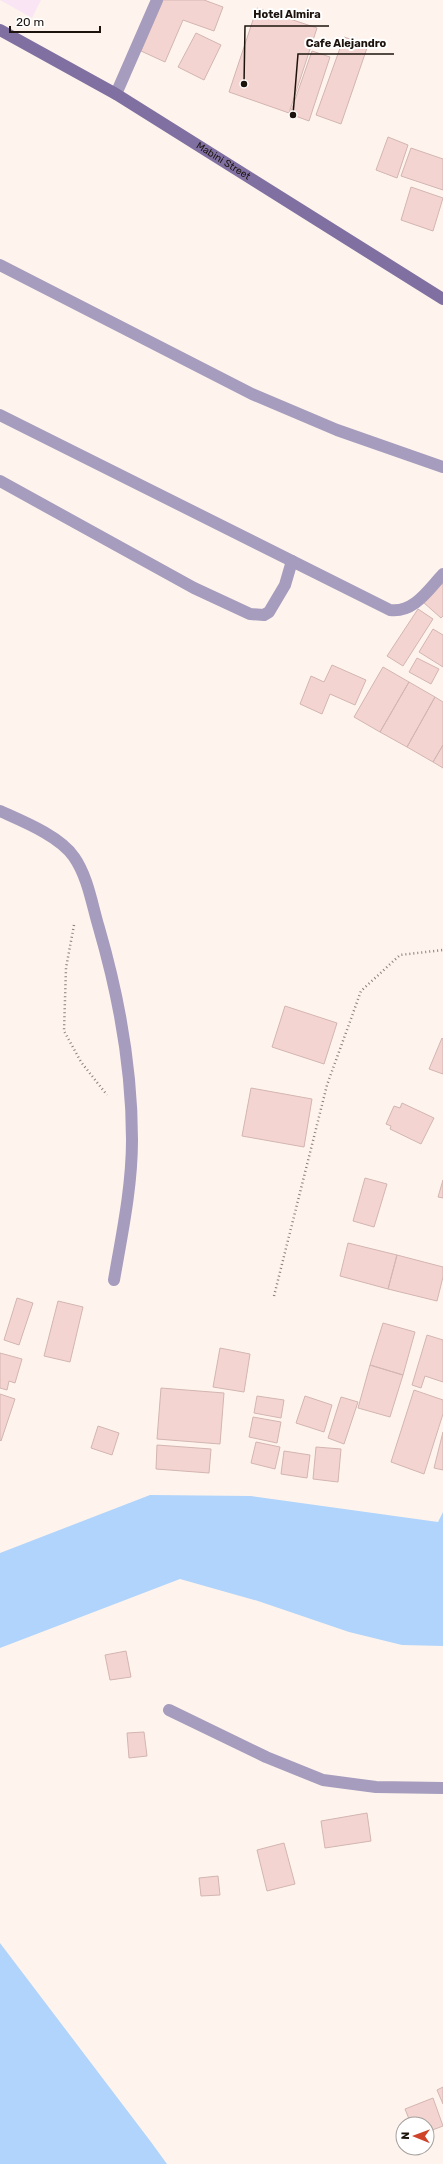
<svg xmlns="http://www.w3.org/2000/svg" width="443" height="2164" font-family="Rubik,sans-serif">
<style>
.education{fill:#fae5f4}
.water{fill:#b0d4fb}
.building{fill:#f4d4d0;stroke:#d3b5b1}
.lines{fill:none;stroke-linecap:round;stroke-linejoin:round}
.path{stroke:#887f78;stroke-width:2.5;stroke-dasharray:1 3;stroke-linecap:butt}
.lane{stroke:#a59cbe;stroke-width:12}
.street{stroke:#a59cbe;stroke-width:12}
.secondary{stroke:#7f70a1;stroke-width:12}
.labels{text-anchor:middle;dominant-baseline:central;stroke-width:4;stroke-linejoin:round;paint-order:stroke}
.street-label{font-size:10px;fill:#1c130d;stroke:#fff}
.leader{fill:none;stroke:#1c130d;stroke-width:1.5}
.callout-dot{fill:#1c130d;stroke:#fff;stroke-width:1.5}
.callout-label{font-size:11px;text-anchor:middle;font-weight:bold;fill:#1c130d;stroke:#fff;stroke-width:4;stroke-linejoin:round;paint-order:stroke}
</style>
<rect width="100%" height="100%" fill="#fef4ed"/>
<!-- education -->
<path class="education" d="M0,0H41L32,18Z"/>
<!-- water -->
<path class="water" d="M150,1495L251,1496L438,1522L443,1512V1646L402,1645L349,1632L258,1601L180,1579L0,1648V1553Z
M0,1943L151,2142L167,2164H0Z"/>
<!-- building -->
<path class="building" d="M163,0H204L223,7L214,31L183,20L165,62L141,51Z
M257,8L317,28L289,113L229,92Z
M196,33L221,45L204,80L178,67Z
M344,37L368,45L341,124L316,115Z
M312,51L330,57L309,121L290,114Z
M388,137L408,145L397,178L376,170Z
M411,148L443,159V190L401,176Z
M411,187L443,198L433,231L401,220Z
M440,582L443,584V616L441,618L423,602Z
M418,609L433,619L403,666L387,656Z
M433,629L443,635V667L419,652Z
M417,658L439,669L431,684L409,672Z
M332,665L366,680L355,705L330,694L322,714L300,704L311,676L324,682Z
M383,667L409,682L380,732L354,717Z
M409,682L435,697L407,747L380,732Z
M435,697L443,702V745L433,762L407,747Z
M443,745V768L433,762Z
M285,1006L337,1023L324,1064L272,1047Z
M442,1038L443,1039V1074L429,1069Z
M251,1088L312,1099L304,1147L242,1136Z
M402,1103L434,1118L421,1144L390,1129L391,1126L386,1124L394,1106L400,1108Z
M365,1178L387,1184L374,1227L353,1221Z
M443,1180V1198L438,1197Z
M348,1243L397,1255L388,1289L340,1276Z
M397,1255L443,1267V1277L437,1301L388,1289Z
M17,1298L33,1303L19,1345L4,1340Z
M58,1301L83,1307L70,1362L44,1356Z
M383,1323L415,1332L403,1375L370,1365Z
M427,1335L443,1340V1382L425,1376L421,1388L412,1385Z
M220,1348L250,1354L244,1392L213,1387Z
M0,1353L22,1359L15,1383L9,1381L7,1390L0,1388Z
M370,1365L403,1375L390,1417L358,1408Z
M161,1388L224,1393L220,1444L157,1439Z
M414,1390L443,1400V1414L424,1474L391,1462Z
M0,1394L15,1399L1,1441L0,1440Z
M257,1396L284,1400L281,1418L254,1413Z
M305,1396L332,1405L324,1432L296,1423Z
M341,1397L358,1402L344,1444L328,1438Z
M253,1417L281,1422L277,1443L249,1437Z
M98,1426L119,1433L112,1455L91,1448Z
M443,1432V1470L434,1468Z
M256,1442L280,1447L275,1469L251,1463Z
M157,1445L211,1449L209,1473L156,1469Z
M316,1447L341,1449L338,1482L313,1479Z
M284,1451L310,1455L307,1478L281,1474Z
M126,1651L131,1677L110,1680L105,1655Z
M144,1732L147,1756L129,1758L127,1733Z
M367,1813L371,1841L325,1848L321,1821Z
M284,1843L295,1884L267,1891L257,1850Z
M218,1876L220,1895L201,1896L199,1878Z
M443,2087V2104L437,2090Z
M433,2098L443,2126L427,2132V2124H411L405,2109Z"/>
<g class="lines">
<!-- path -->
<path class="path" d="M74,925L66,968L64,1031L81,1062L107,1095
M274,1296L327,1085L361,991L400,955L443,950"/>
<!-- lane -->
<path class="lane" d="M0,481L194,588L250,614L264,615L269,612L285,585L292,561"/>
<!-- street -->
<path class="street" d="M116,94L157,0
M0,265L252,394L337,430L443,467
M0,415L390,610C414,613 428,590 443,574
M0,811C22,821 60,836 74,857C88,877 92,905 99,928C119,997 132,1068 132,1140C132,1187 122,1234 114,1280
M169,1710L266,1757L323,1780L376,1787L443,1788"/>
<!-- secondary -->
<path class="secondary" id="s1" d="M0,30L116,94L443,299"/>
</g>
<g class="labels">
<!-- street labels -->
<g class="street-label">
<text stroke="none"><textPath href="#s1" startOffset="259">Mabini Street</textPath></text>
</g>
</g>
<!-- callouts -->
<path class="leader" d="M244 84L245 26H329M293 115L298 54H394"/>
<g class="callout-dot">
<circle cx="244" cy="84" r="4"/>
<circle cx="293" cy="115" r="4"/>
</g>
<g class="callout-label">
<text x="287" y="18">Hotel Almira</text>
<text x="346" y="47">Cafe Alejandro</text>
</g>
<!-- north arrow -->
<g transform="translate(415 2136) rotate(271)"><circle r="19" fill="#ffffff" stroke="#a4a19e"/>
<path d="M0-3L7 15L0 10L-7 15Z" fill="#cf4329"/>
<text y="-6" font-size="11" font-weight="bold" text-anchor="middle" fill="#1c130d">N</text>
</g>
<!-- scale -->
<path d="M10 26v6h90v-6" fill="none" stroke="#1c130d" stroke-width="2"/>
<text x="16" y="26" font-size="12" fill="#1c130d" stroke="#ffffff" stroke-width="3" paint-order="stroke">20 m</text>
</svg>
